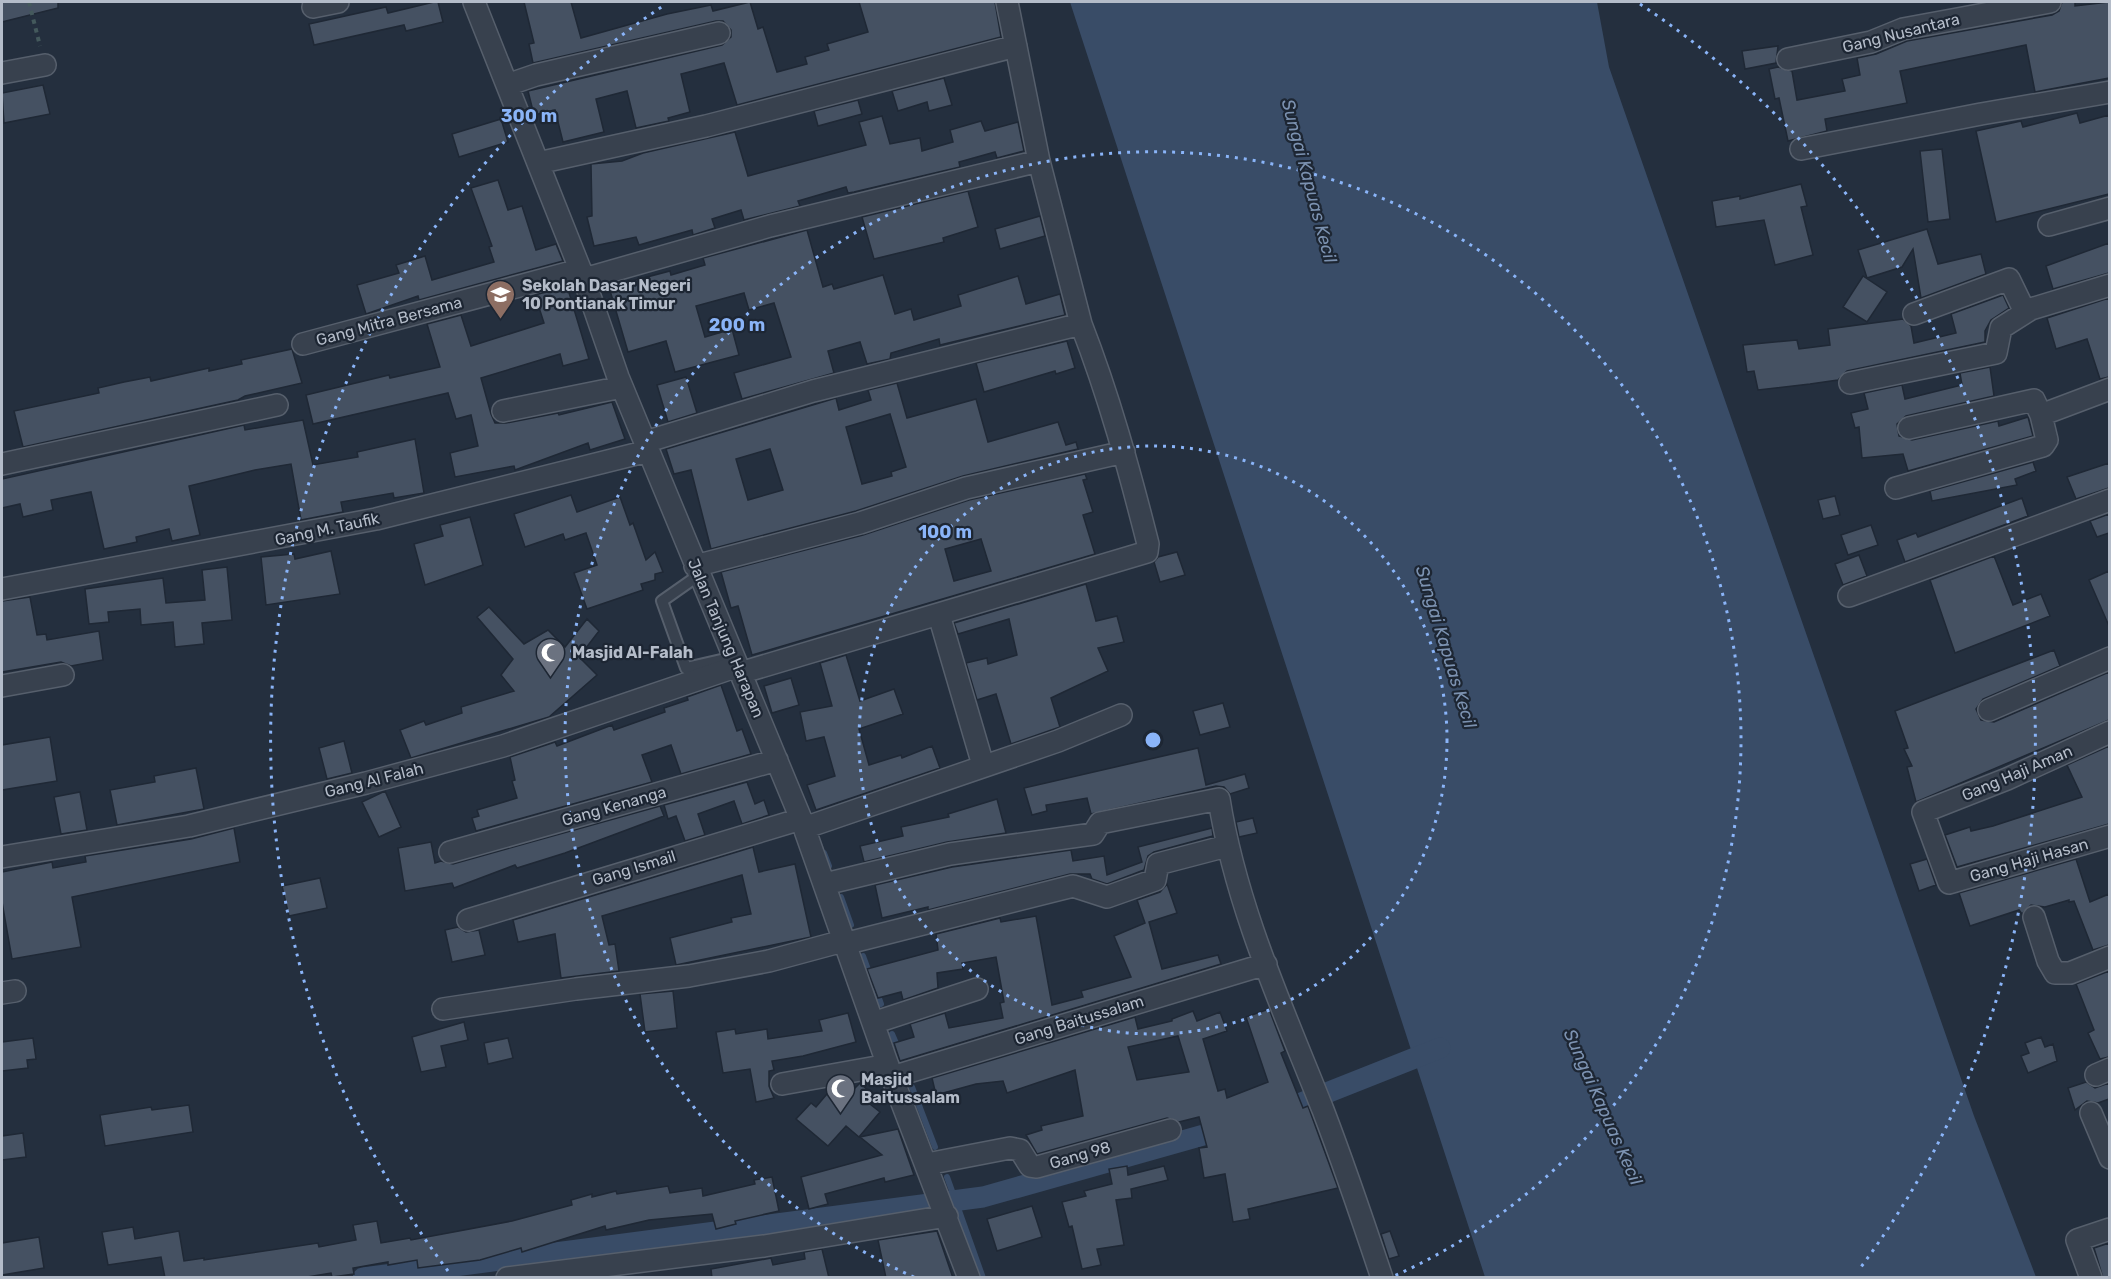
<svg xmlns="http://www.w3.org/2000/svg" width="2111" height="1279" font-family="Rubik,sans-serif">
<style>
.water{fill:#394c67}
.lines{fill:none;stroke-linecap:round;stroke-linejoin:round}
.stream{stroke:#394c67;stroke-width:6}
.canal{stroke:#394c67;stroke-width:21}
.building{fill:#455162;stroke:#1f2835;stroke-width:1.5;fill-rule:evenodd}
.service-casing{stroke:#565f6c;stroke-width:14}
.minor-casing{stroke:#565f6c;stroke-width:24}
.path{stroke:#44595c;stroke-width:4;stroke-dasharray:4.5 4.5;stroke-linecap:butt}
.service{stroke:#38414e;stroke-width:10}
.minor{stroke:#38414e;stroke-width:21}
.ring{fill:none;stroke:#8ab4f8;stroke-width:3;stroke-dasharray:3 6}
.labels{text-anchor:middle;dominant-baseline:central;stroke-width:4.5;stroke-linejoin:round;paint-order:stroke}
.street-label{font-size:16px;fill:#b4bcc9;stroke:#1d2633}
.poi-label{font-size:16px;font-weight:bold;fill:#b4bcc9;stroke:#1d2633;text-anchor:start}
.water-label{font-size:18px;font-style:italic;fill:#7c92b1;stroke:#1d2633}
.centre{fill:#8ab4f8;stroke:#1d2633;stroke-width:3}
.ring-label{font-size:18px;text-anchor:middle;font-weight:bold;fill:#8ab4f8;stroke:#1d2633;stroke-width:4.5;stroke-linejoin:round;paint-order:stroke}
</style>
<rect width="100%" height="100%" fill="#242f3e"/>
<!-- water -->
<path class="water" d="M1070,2H1597L1609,67L1974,1116L2036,1277H1485Z"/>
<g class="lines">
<!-- stream -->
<path class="stream" d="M824,853L829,866
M841,897L851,925
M863,956L870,975
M876,990L881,1004
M892,1034L898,1048
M912,1087L935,1147
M947,1177L983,1278"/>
<!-- canal -->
<path class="canal" d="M1276,1113L1440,1048
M363,1278L983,1197L1232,1127"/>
</g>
<!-- building -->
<path class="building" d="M2,2H58V8L2,22Z
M434,2H438L443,22L406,31L404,25L314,45L309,24L386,7L388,13Z
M524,2H571L581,38L667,14L711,5L713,11L750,2L758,29L763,27L777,72L807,64L805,57L829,50L827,44L868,32L859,2H995L1001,37L737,105L724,63L681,74L690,112L668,118L669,121L636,128L627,91L596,99L604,132L563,142L555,110L534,115L528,91L722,45L731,37V30L723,21H716L533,63L529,44L534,43Z
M2062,2H2075V6L2109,2V78L2035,92L2026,45L1900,71L1907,103L1825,119L1827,131L1788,141L1779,98L1775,99L1769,69L1778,67L1792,71L1797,100L1845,91L1842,79L1860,75L1857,58L1876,54L1907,41L2052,15L2059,11Z
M1778,46L1776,63L1745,69L1742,51Z
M944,78L952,105L929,111L927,102L898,111L892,91Z
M43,85L50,114L4,123L2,93Z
M858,100L862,114L818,126L814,111Z
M2077,113L2080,123L2109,115V194L1996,222L1976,131L2021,121L2023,127Z
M882,116L890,144L920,138L922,151L953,142L950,130L981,121L985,131L1018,122L1024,151L997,158L995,152L959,162L960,167L854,192L848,193L846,187L798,201L800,206L744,220L741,210L712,219L715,228L693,235L692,230L639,245L636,237L594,246L587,217L592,216L591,164L622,161L643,153L735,132L748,176L866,145L859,122Z
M501,119L508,142L459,157L452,134Z
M1942,149L1950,219L1928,222L1920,151Z
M498,180L508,210L522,206L536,250L556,244L563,261L419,300L418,296L366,314L357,285L399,273L396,265L425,256L432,280L494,262L489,247L492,246L471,188Z
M1801,184L1807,206L1801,207L1813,255L1775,265L1764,220L1716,227L1712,201L1740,196V199Z
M968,191L978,227L943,238L944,242L874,259L862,217Z
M1040,216L1045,236L1000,249L995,229Z
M1927,229L1938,264L1981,254L1986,274L1921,298L1913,249L1902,267L1867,278L1858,250Z
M807,230L823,287L832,284L834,289L883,275L895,314L911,309L914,320L961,306L958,295L1018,276L1026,304L1060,294L1065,315L940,345L939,339L891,353L890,359L867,364L860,342L828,351L834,373L742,399L734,373L791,357L774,303L749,310L744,293L696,306L705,337L732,329L739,355L675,372L666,341L628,352L609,287L670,271L671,275L705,265L703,258Z
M2109,243V273L2053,289L2046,266Z
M1863,276L1887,292L1867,322L1843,307Z
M567,286L589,359L563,366L560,354L481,378L491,414L495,423H506L558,413L559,415L612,402L625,439L590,450L588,443L515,470L514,466L455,477L450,453L478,446L471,415L456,419L448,393L313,424L306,395L389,375L390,378L440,367L427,324L461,315L471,346L544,323L535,295Z
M2003,295L2009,308L1991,320L1985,331V342L1847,371L1838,380L1810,384L1758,390L1754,371L1747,372L1743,345L1797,340L1799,349L1830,345L1828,329L1903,319L1911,326L1914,343L1956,333L1951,314Z
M2109,298V377L2100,379L2087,339L2056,349L2047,318Z
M1067,341L1075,368L1056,374L1055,371L984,392L976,363Z
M292,349L302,383L245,396L238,400L23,447L14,411L99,393L98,388L124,382L150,377L151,381L209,368V371L242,364L241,360Z
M1990,367L1994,396L1906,416L1897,424L1899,436L1912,440L1998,421L1999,426L2028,417L2033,436L1908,471L1903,454L1862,458L1859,427L1855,428L1851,413L1868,409L1864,393L1902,385L1905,399L1962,385L1960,373Z
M686,377L697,413L668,422L657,385Z
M897,383L907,418L976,399L988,442L1058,422L1066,445L1076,442L1078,449L963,476L856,511L711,549L691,470L674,474L666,449L836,398L839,410L871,400L868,390ZM890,414L906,467L891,472L892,476L862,484L846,427ZM770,449L783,490L748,500L736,459Z
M303,420L313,465L358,457L357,452L415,439L424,493L394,498L393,493L341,502L343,512L301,520L291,464L255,470L189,486L200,535L172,541L169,529L136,537L137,542L104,549L91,492L51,500L53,510L23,517L20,504L2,508V479L244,425L245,430Z
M2033,462L2036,471L2015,479L2017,485L1932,501L1930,491Z
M2109,463V488L2076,499L2067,477Z
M1085,474L1087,479L1083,480L1093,512L1083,515L1095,554L752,655L738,606L731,608L721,572L863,535L969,500ZM981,539L991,571L954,581L945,549Z
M571,495L577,512L620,497L630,525L633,523L646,560L655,552L663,572L655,574V580L641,584L643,590L587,609L574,573L597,565L586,533L565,540L563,534L525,547L514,514Z
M1835,496L1840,515L1823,519L1818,500Z
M2022,498L2028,516L1905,562L1897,540L1916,533L1918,537Z
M2109,514V533L2097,537L2090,521Z
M470,517L483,565L425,585L414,544L443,536L440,525Z
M1871,525L1878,545L1848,555L1841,535Z
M331,551L340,594L266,605L261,557L294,554L295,559Z
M1177,552L1185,575L1160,582L1154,562L1158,557Z
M1859,555L1867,576L1843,585L1835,564Z
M1994,556L2013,605L2041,594L2050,616L1955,653L1930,580Z
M227,567L232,620L202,623L204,644L175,647L173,622L141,625L140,609L108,612L109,622L89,624L85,589L163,578L166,603L205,600L202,570Z
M2109,571V626L2089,580Z
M1086,584L1096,621L1117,616L1124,642L1098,648L1108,671L1051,698L1060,727L1011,744L996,694L977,700L966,663L987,658L988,664L1017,655L1009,619L958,634L954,623Z
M30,597L37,635L46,634L47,640L99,631L103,660L71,666L61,662L2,672V601Z
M489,607L524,644L548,630L565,647L587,619L599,631L579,657L597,675L549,717L411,758L400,730L424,721L426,725L462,713L461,707L514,691L501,675L513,659L477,617Z
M2054,650L2060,666L1983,699L1976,709L1981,720L1994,722L2109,672V720L1916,802L1907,767L1912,766L1904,749L1908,748L1895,711Z
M846,655L860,701L894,689L903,714L859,729L869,765L901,755L902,758L932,746L940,768L816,810L807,785L835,776L824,737L806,741L800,712L832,706L820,663Z
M791,678L799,705L772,713L764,686Z
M721,685L737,731L742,729L751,754L681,774L671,745L642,755L652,782L476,831L472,818L479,816L477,810L517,798L512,781L515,780L510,757L555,742L557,746L612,725L614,730L665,712L664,708L688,700L687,697Z
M1223,703L1230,727L1200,735L1193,711Z
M50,737L57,781L2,790V745Z
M344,741L352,773L327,779L319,748Z
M2109,746V824L1957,867L1945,835L1970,827L1971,831L1993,826L2082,797L2067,765Z
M1198,748L1206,785L1245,774L1249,788L1230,794L1224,787L1216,786L1091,814L1087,798L1046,805L1047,811L1032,815L1024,788Z
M196,768L204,809L117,825L110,790L155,782L154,776Z
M747,782L755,804L764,800L769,815L742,824L734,801L698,814L705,835L685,841L676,816L668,819L664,805Z
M385,791L401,827L379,837L362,802Z
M80,792L87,830L61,834L54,797Z
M997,799L1006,833L947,842L864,862L860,846L903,836L901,827L949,817L948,814Z
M660,806L664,816L565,853L517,868L515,865L454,888L452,883L405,891L398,848L431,842L435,863L441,861L453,864Z
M1253,818L1257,833L1239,837L1236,822Z
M234,828L240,862L72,897L81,947L12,959L2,902V872L52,862L53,868L86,862L85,856L191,839Z
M1212,828L1213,836L1154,852L1148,856L1144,870L1107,884L1092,879L1090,874H1070L928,910V907L882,918L875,885L952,867L1071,850L1073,861L1104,856L1107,875L1142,862L1138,847Z
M753,847L759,872L795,864L811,937L676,965L670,938L732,922L731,918L751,914L742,875L602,916L609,945L615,944L619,971L561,978L555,934L518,942L513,920Z
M1927,859L1936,885L1919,891L1910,864Z
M2076,859L2090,902L2109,894V945L2093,950L2074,901L2069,902V900L2045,907L2031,905L2022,914L2019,910L1970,926L1959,893Z
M320,878L327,908L289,916L282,886Z
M1167,884L1177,913L1149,922L1162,969L1218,955L1221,964L900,1061L894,1043L914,1037L910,1024L945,1013L949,1028L1003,1018L1000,1003L1004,1002L996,957L962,963L963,969L937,973L938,988L903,1000L901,992L878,998L867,969L938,950L936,934L1000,918L1001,922L1036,916L1052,1005L1083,997L1081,991L1131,977L1114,936L1145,923L1137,900L1160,892Z
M458,927L466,932L479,930L485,955L452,962L445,930Z
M2109,971V1057L2100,1059L2088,1033L2094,1030L2076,984Z
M673,991L677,1028L645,1032L640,994Z
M1269,1009L1285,1051L1281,1053L1303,1108L1308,1106L1338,1188L1248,1209L1250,1219L1233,1222L1225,1174L1204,1178L1199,1148L1207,1147L1199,1117L1179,1122L1167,1118L1037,1154L1026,1135L1042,1130L1041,1126L1083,1116L1075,1070L1007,1093L1003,1081L976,1084L936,1095L932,1078L1135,1017L1138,1029L1172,1021V1019L1193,1011L1197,1021L1220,1012L1227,1031L1203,1039L1218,1091L1225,1089L1227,1098L1268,1082L1246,1017ZM1178,1036L1189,1072L1137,1080L1128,1047Z
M848,1013L856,1042L803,1056L772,1061L774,1070L769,1071V1086L774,1098L756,1102L750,1069L723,1073L716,1032L735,1029L736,1034L767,1029L768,1039L822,1031L819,1020Z
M464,1022L468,1040L441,1046L446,1067L421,1072L412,1037Z
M2041,1037L2045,1047L2053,1044L2057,1061L2028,1073L2021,1056L2029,1053L2025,1043Z
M33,1038L36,1059L27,1060L28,1068L2,1071V1042Z
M508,1038L513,1058L488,1064L484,1043Z
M2086,1082L2095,1088L2109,1083V1099L2098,1103L2087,1101L2075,1110L2068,1088Z
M860,1083L872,1094L866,1101L880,1112L859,1137L846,1126L828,1146L796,1119L811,1103L816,1107L832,1088L846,1085L853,1090Z
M189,1105L193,1132L105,1146L100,1115L151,1107L152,1110Z
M898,1129L914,1175L885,1182L884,1178L825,1194L828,1204L809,1209L801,1177L882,1155L860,1137Z
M23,1133L26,1157L2,1160V1136Z
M1127,1166L1128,1175L1164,1166L1168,1180L1131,1189L1132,1198L1116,1200L1124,1245L1097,1249L1101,1265L1082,1269L1072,1226L1069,1227L1062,1202L1086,1196L1084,1191L1112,1184L1109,1169Z
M772,1177L779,1211L735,1221L736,1224L716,1229L712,1214L649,1220L606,1230L605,1226L522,1252L521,1248L480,1260L418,1268L417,1260L388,1265V1262L353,1268L354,1274L332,1277L331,1273L301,1278H165L161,1257L108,1265L102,1232L133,1227L135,1239L179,1231L184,1261L204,1258V1260L318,1243L319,1247L356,1240L353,1225L377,1221L381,1243L410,1238L411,1240L512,1221L572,1205L571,1200L592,1194V1197L616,1191L617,1194L668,1186L670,1193L702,1188L703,1196L755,1184L754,1180Z
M1032,1206L1042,1237L997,1251L987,1219Z
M937,1231L953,1278H886L878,1240Z
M1390,1231L1399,1256L1389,1259L1381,1234Z
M39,1237L44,1268L2,1275V1243Z
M2109,1243V1278H2103L2094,1248Z
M822,1249L829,1278H712L711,1269L771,1258L773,1265L805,1259L804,1252Z"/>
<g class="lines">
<defs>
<path id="service" d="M699,575L662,601L686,668L734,657"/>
<path id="minor" d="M474,2L584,279L618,377L801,819L892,1077L969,1278
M313,7L338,2
M1788,59L1871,42L1903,29L2050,2
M2,73L45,65
M507,85L536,75L719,33
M1801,149L1981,114L2110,92
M538,163L706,126L1016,46
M2049,225L2110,208
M584,279L770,226L1039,161
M1914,314L2009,279L2025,312
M303,344L579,270
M1850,383L1996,353L2001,328L2031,309L2110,285
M503,411L622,387
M1909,428L2034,400L2041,415
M645,442L813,391L1081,324L1039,161L1007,2
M2,464L277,405
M1896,488L2043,446L2047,440L2041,415L2110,389
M695,566L860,523L966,488L1124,452
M2,589L376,519L648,451
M1849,596L2110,500
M939,615L983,765
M740,673L1147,552L1148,544C1129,469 1109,396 1081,324
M2,686L63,675
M1989,710L2110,658
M2110,732L2007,779L1923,812L1949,883L2110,836
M804,828L1058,741L1121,715
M450,852L777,760
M2,857L189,826L366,783L503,746L738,666
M825,884L950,854L1093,834L1100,823L1219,799C1236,907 1283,1009 1323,1110C1344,1165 1363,1221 1382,1278
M2034,917L2048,961L2055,973H2070L2110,957
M468,920L801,819
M844,944L1073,886L1107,897L1155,880L1158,864L1223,847L1227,849
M2,993L15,991
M443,1009L576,989L689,976L769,961L843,941
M873,1023L977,989
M2096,1075L2110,1069
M892,1077L1266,964
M782,1084L888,1065
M2091,1113L2110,1158
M927,1164L1010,1148L1020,1150L1030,1166L1037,1167L1170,1130
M507,1278L764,1246L947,1216
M2091,1278L2077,1240L2110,1229"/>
</defs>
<!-- service casing -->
<use href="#service" class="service-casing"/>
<!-- minor casing -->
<use href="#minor" class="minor-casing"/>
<!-- path -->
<path class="path" d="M29,2L40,46"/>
<!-- service -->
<use href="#service" class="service"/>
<!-- minor -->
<use href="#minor" class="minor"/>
</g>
<!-- distance rings -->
<g class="ring">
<circle cx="1153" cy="740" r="294"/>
<path d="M914 1277A588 588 0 1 1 1392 1277"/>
<path d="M448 1271A883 883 0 0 1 666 4M1640 4A883 883 0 0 1 1858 1271"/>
</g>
<!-- icons -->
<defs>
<symbol id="school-pin" viewBox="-11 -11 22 30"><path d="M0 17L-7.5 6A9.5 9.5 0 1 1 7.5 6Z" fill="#8d6e63" stroke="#1d2633"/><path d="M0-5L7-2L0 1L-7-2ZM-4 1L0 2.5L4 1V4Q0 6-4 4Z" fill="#fff"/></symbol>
<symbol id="mosque-pin" viewBox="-11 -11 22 30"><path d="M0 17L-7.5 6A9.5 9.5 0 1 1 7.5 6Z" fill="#6b7280" stroke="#1d2633"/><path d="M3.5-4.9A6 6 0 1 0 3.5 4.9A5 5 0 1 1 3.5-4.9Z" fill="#fff"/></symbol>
</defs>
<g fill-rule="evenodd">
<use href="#school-pin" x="484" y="278" width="33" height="45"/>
<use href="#mosque-pin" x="534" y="636" width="33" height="45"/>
<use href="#mosque-pin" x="824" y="1072" width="33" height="45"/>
</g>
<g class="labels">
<!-- street labels -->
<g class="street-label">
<text transform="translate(1901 33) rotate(-14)">Gang Nusantara</text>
<text transform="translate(389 321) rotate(-15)">Gang Mitra Bersama</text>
<text transform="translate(327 529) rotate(-12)">Gang M. Taufik</text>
<text transform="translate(726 638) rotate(67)">Jalan Tanjung Harapan</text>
<text transform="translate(2017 773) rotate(-23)">Gang Haji Aman</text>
<text transform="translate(374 780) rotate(-14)">Gang Al Falah</text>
<text transform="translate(614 806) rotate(-16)">Gang Kenanga</text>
<text transform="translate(2029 860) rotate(-16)">Gang Haji Hasan</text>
<text transform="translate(634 868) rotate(-17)">Gang Ismail</text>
<text transform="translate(1079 1020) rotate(-17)">Gang Baitussalam</text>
<text transform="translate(1080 1155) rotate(-16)">Gang 98</text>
</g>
<!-- poi labels -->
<g class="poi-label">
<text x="522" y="285">Sekolah Dasar Negeri<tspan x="522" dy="18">10 Pontianak Timur</tspan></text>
<text x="572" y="652">Masjid Al-Falah</text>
<text x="861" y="1079">Masjid<tspan x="861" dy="18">Baitussalam</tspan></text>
</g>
<!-- water labels -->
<g class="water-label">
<text transform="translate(1309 181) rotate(75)">Sungai Kapuas Kecil</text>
<text transform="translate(1446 647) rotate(73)">Sungai Kapuas Kecil</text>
<text transform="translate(1603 1107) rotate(66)">Sungai Kapuas Kecil</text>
</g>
</g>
<circle cx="1153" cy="740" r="9" class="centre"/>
<g class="ring-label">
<text x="529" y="122">300 m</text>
<text x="737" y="331">200 m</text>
<text x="945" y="538">100 m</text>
</g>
<!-- border -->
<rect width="2111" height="1279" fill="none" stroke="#b4bcc9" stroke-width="6"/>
</svg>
